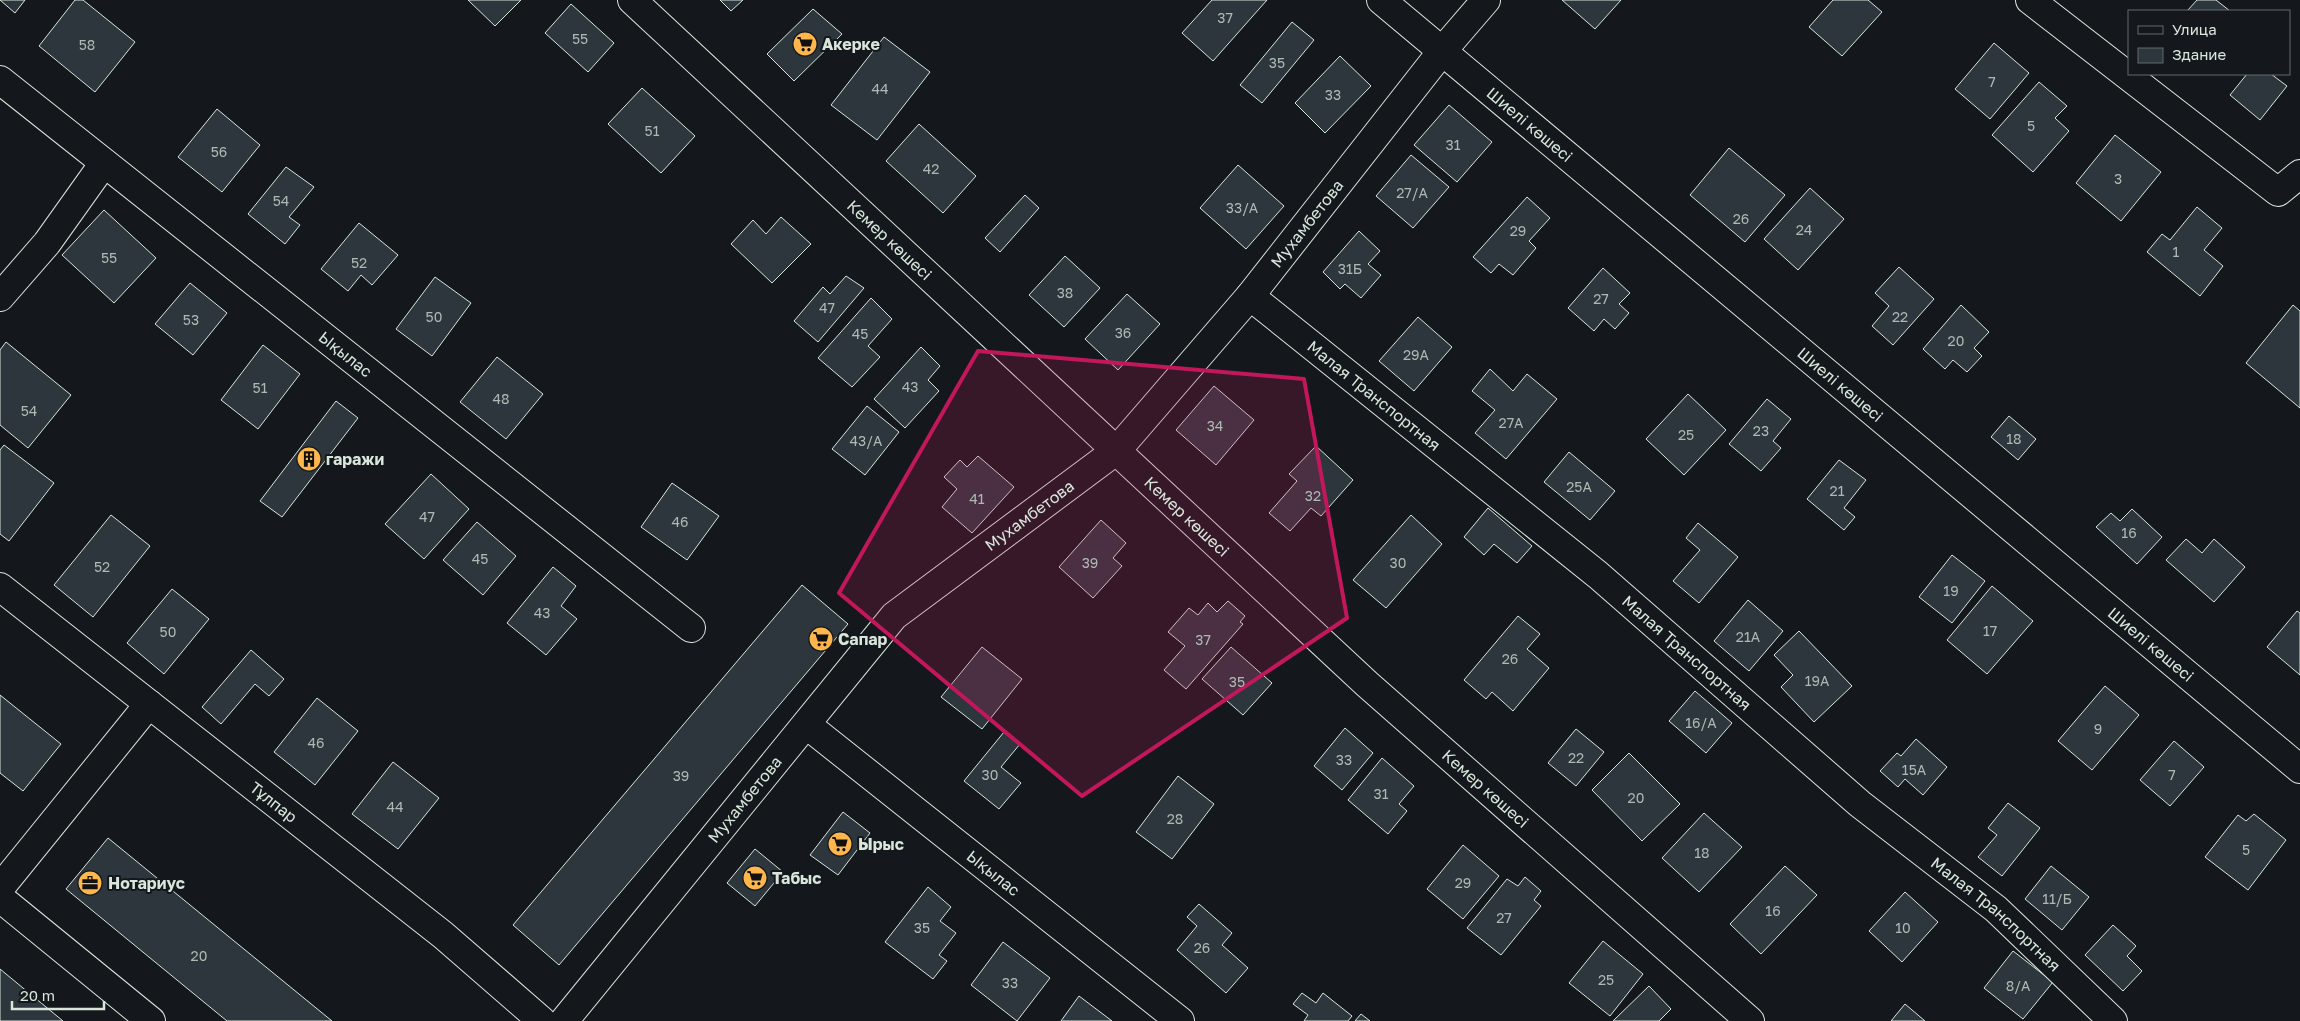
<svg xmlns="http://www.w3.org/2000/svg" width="2300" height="1021" font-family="'Golos Text',sans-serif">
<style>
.building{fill:#2c363c;stroke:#d8e6dc}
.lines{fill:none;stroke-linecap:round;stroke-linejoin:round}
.street-casing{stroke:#d8e6dc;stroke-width:30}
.secondary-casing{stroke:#d8e6dc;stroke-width:30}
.street{stroke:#14181c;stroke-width:28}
.secondary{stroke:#14181c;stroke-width:28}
.marked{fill:#c2185b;fill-opacity:0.2;stroke:#c2185b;stroke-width:4;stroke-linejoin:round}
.labels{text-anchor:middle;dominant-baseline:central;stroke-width:4;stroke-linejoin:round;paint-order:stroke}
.number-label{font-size:14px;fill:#adbab4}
.poi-label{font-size:16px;font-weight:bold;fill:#d8e6dc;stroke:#14181c;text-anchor:start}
.street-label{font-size:16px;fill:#d8e6dc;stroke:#14181c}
</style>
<rect width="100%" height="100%" fill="#14181c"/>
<!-- building -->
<path class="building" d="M0,0H25L15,13Z
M75,0H83L135,42L95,92L39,46Z
M468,0H521L495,26Z
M720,0H743L731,11Z
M1212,0H1267L1213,61L1182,33Z
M1562,0H1621L1595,29Z
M1833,0H1868L1882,12L1842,56L1809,27Z
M2197,0H2216L2230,11H2187Z
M571,4L614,43L588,72L545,33Z
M813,9L842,34L794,81L767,54Z
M1292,22L1314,40L1262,103L1240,85Z
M884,37L930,72L877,140L831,105Z
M1994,43L2029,73L1990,119L1955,89Z
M1340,56L1371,86L1325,133L1295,103Z
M2247,74H2271L2287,86L2260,120L2230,95Z
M2039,82L2067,106L2055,118L2069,131L2033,172L1992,135Z
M642,88L695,136L661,173L608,124Z
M1449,105L1492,142L1457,182L1414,145Z
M217,109L260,145L222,192L178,157Z
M919,124L976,176L943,213L886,161Z
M2115,135L2161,172L2121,221L2076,183Z
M1729,148L1785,195L1745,242L1690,195Z
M1411,155L1449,187L1413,228L1376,196Z
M1238,165L1284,206L1246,249L1200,208Z
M286,167L314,187L289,217L300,225L285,244L248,214Z
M1810,188L1844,219L1798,270L1764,239Z
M1025,195L1039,208L1000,252L985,238Z
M1527,197L1550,218L1529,241L1536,248L1513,275L1499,264L1491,273L1473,257Z
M2197,207L2222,228L2204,250L2223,266L2200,296L2147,252L2162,234L2170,240Z
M104,210L156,258L114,303L62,255Z
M781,217L811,244L772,283L731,244L753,220L766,234Z
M359,223L398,255L372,285L361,275L348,291L321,269Z
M1359,231L1380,251L1368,264L1381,275L1361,298L1345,284L1340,289L1323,272Z
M1065,256L1100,288L1064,327L1029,295Z
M1899,267L1934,299L1893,345L1872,326L1889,306L1875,293Z
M1603,268L1630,293L1619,304L1629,313L1615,329L1604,319L1594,331L1568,308Z
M846,276L864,288L818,342L794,321L823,287L830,294Z
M435,277L471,303L432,356L396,329Z
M190,283L227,313L193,355L155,324Z
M1127,294L1160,324L1118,370L1085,339Z
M871,298L892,319L868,346L880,357L852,387L818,358Z
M1961,305L1989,332L1974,348L1982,356L1967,372L1953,360L1945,369L1923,349Z
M2293,305L2300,311V408L2246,363Z
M1418,317L1452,347L1414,391L1379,361Z
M6,342L71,395L28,448L0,425V350Z
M263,345L300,374L258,429L221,400Z
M921,347L940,366L928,380L939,391L905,428L874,399Z
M497,357L543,394L506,439L460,402Z
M1490,369L1513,391L1527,374L1557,399L1506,459L1475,433L1495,410L1472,391Z
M1214,386L1254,420L1216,465L1176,430Z
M1688,394L1726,430L1684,475L1646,439Z
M1767,399L1791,419L1773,441L1781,448L1761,471L1729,444Z
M336,401L358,418L282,517L260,501Z
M867,406L899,432L865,475L832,449Z
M2009,416L2036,439L2018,460L1991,437Z
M4,445L54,483L9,541L0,534V450Z
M1316,446L1353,480L1321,516L1311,508L1290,531L1269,513L1297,481L1289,474Z
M1569,452L1615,491L1590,520L1544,482Z
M978,456L1014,487L972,533L942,507L957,489L944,477L960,460L967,467Z
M1839,460L1866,480L1844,508L1855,517L1844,530L1807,499Z
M431,474L469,509L424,559L385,524Z
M672,483L719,516L687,560L641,527Z
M1488,508L1532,546L1517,563L1494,544L1484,555L1464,537Z
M2132,509L2162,537L2137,564L2096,527L2111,513L2120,521Z
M111,515L150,546L93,617L54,585Z
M1411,515L1442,544L1386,608L1353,580Z
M1101,520L1126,543L1113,558L1122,566L1093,598L1059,567Z
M477,522L516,556L483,595L443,560Z
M1698,523L1738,557L1699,603L1673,581L1700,550L1686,538Z
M2186,539L2202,553L2214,539L2245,567L2214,602L2166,560Z
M1952,555L1985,581L1952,623L1919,597Z
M553,567L576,586L561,606L577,619L546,655L507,623Z
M802,585L848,624L559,965L513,925Z
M1992,586L2033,621L1987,674L1947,640Z
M172,589L209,619L164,674L127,643Z
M1748,600L1783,631L1749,671L1714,641Z
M1228,601L1245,616L1240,622L1243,624L1186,689L1164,670L1185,646L1168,632L1189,608L1198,615L1208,603L1217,612Z
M2297,611L2300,613V675L2267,647Z
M1518,616L1540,634L1527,649L1549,668L1513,711L1492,692L1486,699L1464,680Z
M1799,631L1852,686L1814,722L1781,687L1793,675L1774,655Z
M982,647L1022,679L982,729L941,697Z
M1231,647L1272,683L1243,715L1202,679Z
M251,650L284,679L269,696L255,684L221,724L202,707Z
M2105,686L2139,715L2092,770L2058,741Z
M1695,691L1732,723L1706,753L1669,721Z
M0,695L61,744L23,791L0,773Z
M317,698L358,731L315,785L274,752Z
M1345,728L1373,753L1342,790L1314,766Z
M1576,729L1604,752L1576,786L1548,763Z
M1004,732L1020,744L1001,767L1021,783L999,809L964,781Z
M1916,739L1947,767L1923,795L1905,779L1898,787L1880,771L1897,753L1901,756Z
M2174,741L2204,767L2170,806L2140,780Z
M1629,753L1680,804L1642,841L1592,790Z
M1382,758L1414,786L1399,804L1407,811L1388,834L1348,800Z
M393,762L439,798L398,849L352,814Z
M1178,776L1214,804L1172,859L1136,832Z
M2008,803L2040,828L2002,876L1978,857L1997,835L1988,828Z
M843,812L870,833L838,875L810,855Z
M1704,813L1742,847L1699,892L1662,858Z
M2254,814L2286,840L2248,890L2205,857L2238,815L2246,821Z
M108,838L332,1021H227L66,889Z
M1463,845L1499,876L1463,919L1427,889Z
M755,849L783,872L755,906L727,883Z
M1785,866L1817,895L1761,954L1730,924Z
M2051,866L2089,897L2062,930L2025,899Z
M1525,877L1541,891L1534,900L1541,906L1501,955L1467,928L1507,879L1518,886Z
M928,887L951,907L940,921L956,933L939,955L947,961L933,979L885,942Z
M1905,892L1938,922L1902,962L1869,931Z
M1199,904L1232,933L1222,945L1248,968L1226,993L1177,950L1197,926L1187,917Z
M2113,925L2136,946L2127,956L2142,971L2123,991L2085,955Z
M1603,941L1643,974L1610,1016L1569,983Z
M1003,942L1050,978L1017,1021L971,985Z
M2013,951L2053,982L2023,1019L1984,988Z
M0,969L63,1021H0Z
M1649,986L1671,1009L1659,1021H1613Z
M1302,993L1316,1003L1323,993L1352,1016L1348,1021H1304L1308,1015L1293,1004Z
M1079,996L1112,1021H1061Z
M1905,1004L1925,1021H1891Z
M1361,1014L1370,1021H1355Z"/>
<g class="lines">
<defs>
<g id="street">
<path id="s1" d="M632,0L1367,684L1750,1021"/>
<path id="s2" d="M1381,0L2300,769"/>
<path d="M2030,0L2278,192L2300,174"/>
<path id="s3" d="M0,80L691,628"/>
<path id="s4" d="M1250,296L1598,575L1860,804L1996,909L2113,1021"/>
<path d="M0,297L47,243L104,163"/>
<path id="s5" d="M0,587L443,935L542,1021"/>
<path id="s6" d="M807,725L1180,1021"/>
<path d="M0,888L149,704"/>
<path id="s7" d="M564,1021L894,616L1117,450L1250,296L1443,50L1486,0"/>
</g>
<path id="secondary" d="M0,898L151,1021"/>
</defs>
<!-- street casing -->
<use href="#street" class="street-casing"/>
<!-- secondary casing -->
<use href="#secondary" class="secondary-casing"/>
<!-- street -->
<use href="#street" class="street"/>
<!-- secondary -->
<use href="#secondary" class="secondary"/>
</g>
<!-- marked area -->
<path class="marked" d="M978,351L1304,379L1347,618L1082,796L839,593Z"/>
<!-- icons -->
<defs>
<symbol id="supermarket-disc" viewBox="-11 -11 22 22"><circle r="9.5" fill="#ffb74d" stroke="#14181c"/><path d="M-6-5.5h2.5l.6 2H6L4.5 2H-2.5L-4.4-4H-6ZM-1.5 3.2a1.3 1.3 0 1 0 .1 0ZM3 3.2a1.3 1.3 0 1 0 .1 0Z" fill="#111"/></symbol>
<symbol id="building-disc" viewBox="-11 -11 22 22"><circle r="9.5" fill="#ffb74d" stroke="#14181c"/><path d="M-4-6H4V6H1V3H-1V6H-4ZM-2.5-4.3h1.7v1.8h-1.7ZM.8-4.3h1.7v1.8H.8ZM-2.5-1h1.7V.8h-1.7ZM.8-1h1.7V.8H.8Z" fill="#111"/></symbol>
<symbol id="office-disc" viewBox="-11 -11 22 22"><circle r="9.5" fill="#ffb74d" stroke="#14181c"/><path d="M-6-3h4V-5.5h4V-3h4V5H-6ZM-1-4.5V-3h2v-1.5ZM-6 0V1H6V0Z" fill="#111"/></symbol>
</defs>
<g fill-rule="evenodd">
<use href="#supermarket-disc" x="791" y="30" width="28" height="28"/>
<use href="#building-disc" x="295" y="445" width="28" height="28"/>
<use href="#supermarket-disc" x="807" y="625" width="28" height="28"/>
<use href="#supermarket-disc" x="826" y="830" width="28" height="28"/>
<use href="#supermarket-disc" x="741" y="864" width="28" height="28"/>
<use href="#office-disc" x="76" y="869" width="28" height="28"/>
</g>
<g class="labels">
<!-- number labels -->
<g class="number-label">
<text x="1225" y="17">37</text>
<text x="580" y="38">55</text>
<text x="87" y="44">58</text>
<text x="1277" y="62">35</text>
<text x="1992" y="81">7</text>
<text x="880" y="88">44</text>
<text x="1333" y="94">33</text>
<text x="2031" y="125">5</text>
<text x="652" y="130">51</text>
<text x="1453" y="144">31</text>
<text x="219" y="151">56</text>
<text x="931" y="168">42</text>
<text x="2118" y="178">3</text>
<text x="1412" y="192">27/А</text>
<text x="281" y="200">54</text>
<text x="1242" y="207">33/А</text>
<text x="1741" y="218">26</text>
<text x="1804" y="229">24</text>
<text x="1518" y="230">29</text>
<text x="2176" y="251">1</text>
<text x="109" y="257">55</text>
<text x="359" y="262">52</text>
<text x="1350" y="268">31Б</text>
<text x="1065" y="292">38</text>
<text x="1601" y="298">27</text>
<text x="827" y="307">47</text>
<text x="434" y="316">50</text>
<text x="1900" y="316">22</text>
<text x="191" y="319">53</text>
<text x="1123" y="332">36</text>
<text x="860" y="333">45</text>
<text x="1956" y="340">20</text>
<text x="1416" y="354">29А</text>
<text x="910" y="386">43</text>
<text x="260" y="387">51</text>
<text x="501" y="398">48</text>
<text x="29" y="410">54</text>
<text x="1511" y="422">27А</text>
<text x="1215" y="425">34</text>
<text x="1761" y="430">23</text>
<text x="1686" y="434">25</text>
<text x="2014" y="438">18</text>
<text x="866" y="440">43/А</text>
<text x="1579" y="486">25А</text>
<text x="1837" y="490">21</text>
<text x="1313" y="495">32</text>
<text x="977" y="498">41</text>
<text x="427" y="516">47</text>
<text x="680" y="521">46</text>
<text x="2129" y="532">16</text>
<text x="480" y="558">45</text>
<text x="1090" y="562">39</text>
<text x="1398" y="562">30</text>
<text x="102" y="566">52</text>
<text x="1951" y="590">19</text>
<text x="542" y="612">43</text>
<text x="1990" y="630">17</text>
<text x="168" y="631">50</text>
<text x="1748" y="636">21А</text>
<text x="1203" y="639">37</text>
<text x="1510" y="658">26</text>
<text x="1817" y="680">19А</text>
<text x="1237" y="681">35</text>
<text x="1701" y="722">16/А</text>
<text x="2098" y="728">9</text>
<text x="316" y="742">46</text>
<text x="1576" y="757">22</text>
<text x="1344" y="759">33</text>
<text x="1914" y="769">15А</text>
<text x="990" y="774">30</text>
<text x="2172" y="774">7</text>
<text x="681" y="775">39</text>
<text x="1381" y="793">31</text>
<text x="1636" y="797">20</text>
<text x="395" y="806">44</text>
<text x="1175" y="818">28</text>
<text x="2246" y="849">5</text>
<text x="1702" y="852">18</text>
<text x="1463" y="882">29</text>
<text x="2057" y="898">11/Б</text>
<text x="1773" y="910">16</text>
<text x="1504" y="917">27</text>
<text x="922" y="927">35</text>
<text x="1903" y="927">10</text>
<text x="1202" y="947">26</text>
<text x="199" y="955">20</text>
<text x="1606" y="979">25</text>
<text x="1010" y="982">33</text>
<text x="2018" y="985">8/А</text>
</g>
<!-- poi labels -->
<g class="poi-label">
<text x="822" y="44">Акерке</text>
<text x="326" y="459">гаражи</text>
<text x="838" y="639">Сапар</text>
<text x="858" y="844">Ырыс</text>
<text x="772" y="878">Табыс</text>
<text x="108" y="883">Нотариус</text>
</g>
<!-- street labels -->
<g class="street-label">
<text stroke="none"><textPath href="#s2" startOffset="194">Шиелі көшесі</textPath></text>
<text stroke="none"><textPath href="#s7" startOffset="1096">Мухамбетова</textPath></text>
<text stroke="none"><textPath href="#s1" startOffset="352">Кемер көшесі</textPath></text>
<text stroke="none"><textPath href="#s3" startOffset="441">Ықылас</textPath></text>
<text stroke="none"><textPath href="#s2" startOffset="599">Шиелі көшесі</textPath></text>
<text stroke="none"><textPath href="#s4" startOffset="159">Малая Транспортная</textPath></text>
<text stroke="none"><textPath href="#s1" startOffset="758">Кемер көшесі</textPath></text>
<text stroke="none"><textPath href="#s7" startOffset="691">Мухамбетова</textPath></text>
<text stroke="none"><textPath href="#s2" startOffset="1004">Шиелі көшесі</textPath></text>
<text stroke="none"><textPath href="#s4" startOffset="564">Малая Транспортная</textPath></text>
<text stroke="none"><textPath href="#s1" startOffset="1162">Кемер көшесі</textPath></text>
<text stroke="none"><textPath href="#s7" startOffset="286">Мухамбетова</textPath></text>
<text stroke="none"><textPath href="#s5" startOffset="348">Тұлпар</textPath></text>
<text stroke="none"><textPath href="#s6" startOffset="238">Ықылас</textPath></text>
<text stroke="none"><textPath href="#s4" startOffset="969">Малая Транспортная</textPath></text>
</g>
</g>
<!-- legend -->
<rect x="2128" y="10" width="162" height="65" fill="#14181c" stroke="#626a69"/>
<rect x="2138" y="26" width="25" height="8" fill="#14181c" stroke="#626a69"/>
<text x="2172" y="35" font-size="15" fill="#d8e6dc">Улица</text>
<rect x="2138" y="48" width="25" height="15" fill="#2c363c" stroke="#626a69"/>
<text x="2172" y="60" font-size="15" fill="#d8e6dc">Здание</text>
<!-- scale -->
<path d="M12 1001v8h92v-8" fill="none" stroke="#d8e6dc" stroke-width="2.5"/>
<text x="20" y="1001" font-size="15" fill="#d8e6dc" stroke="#14181c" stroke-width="4" paint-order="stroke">20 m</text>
</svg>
